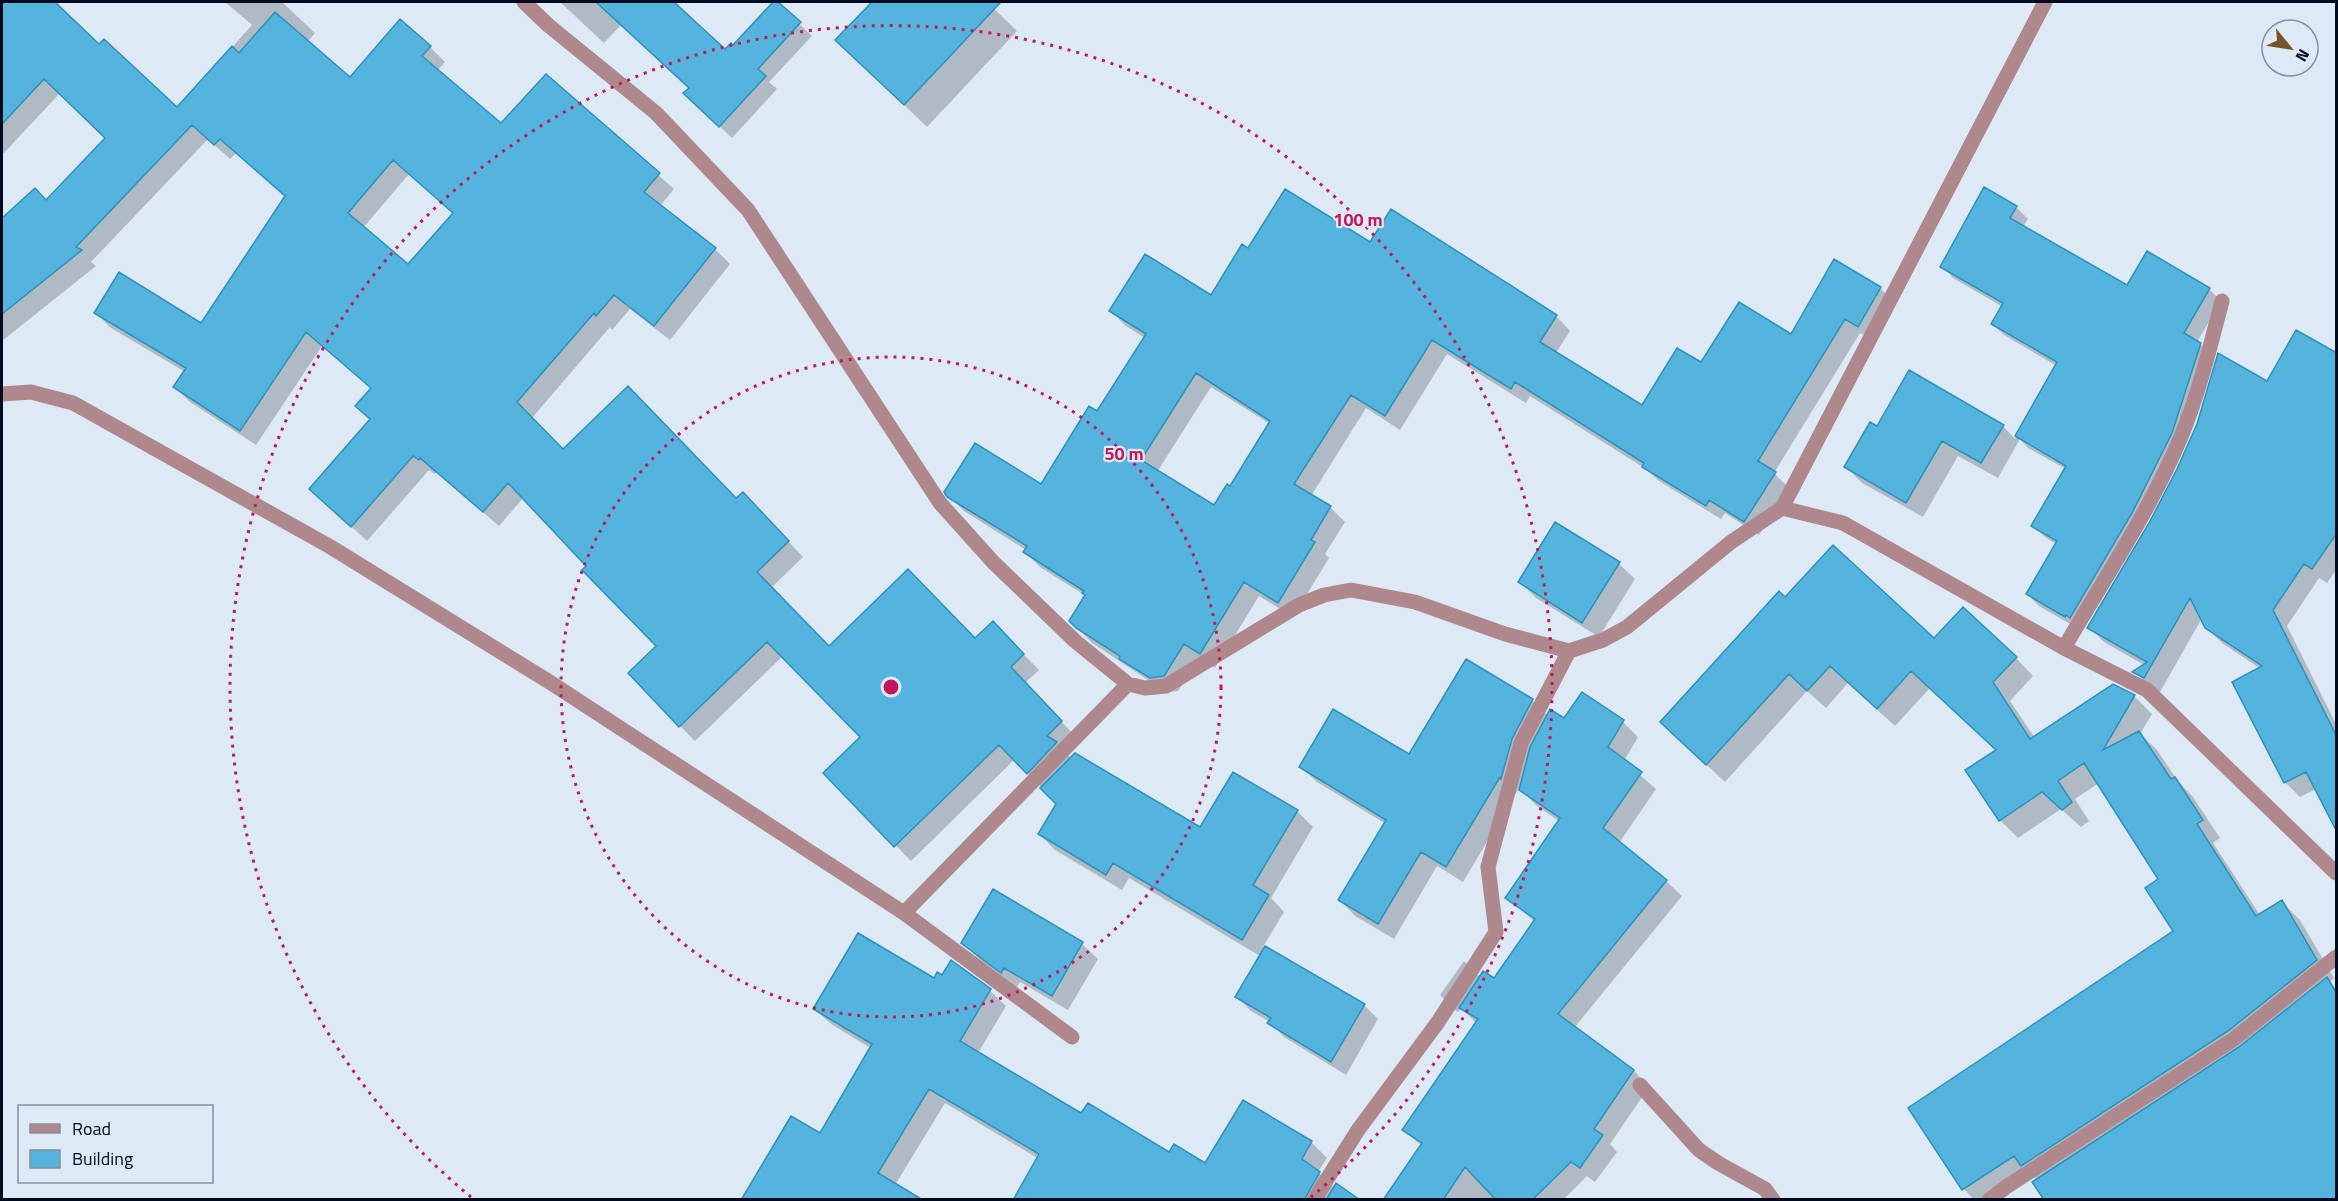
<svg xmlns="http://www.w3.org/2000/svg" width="2338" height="1201" font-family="'Titillium Web',sans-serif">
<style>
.shadow{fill:#0003;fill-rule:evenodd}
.building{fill:#55b4de;stroke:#2c91b9;stroke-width:1.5;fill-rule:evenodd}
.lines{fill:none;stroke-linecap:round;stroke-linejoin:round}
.minor{stroke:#af888d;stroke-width:15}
.ring{fill:none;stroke:#c2185b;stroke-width:3;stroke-dasharray:3 6}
.centre{fill:#c2185b;stroke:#dde9f5;stroke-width:3}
.ring-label{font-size:18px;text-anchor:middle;font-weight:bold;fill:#c2185b;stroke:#dde9f5;stroke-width:4.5;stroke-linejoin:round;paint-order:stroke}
</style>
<rect width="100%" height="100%" fill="#dde9f5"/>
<!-- shadow -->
<path class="shadow" d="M2,2H53L99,46L177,109L252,25L225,2H282L315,33L307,42L350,79L430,47L445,62L437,71L501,125L546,76L674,189L660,206L715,249L730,264L670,340L630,309L612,330L610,327L532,418L563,451L736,500L758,509L803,557L771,588L829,648L975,640L993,623L1039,670L1025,683L1076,737L1063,750L1071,758L1201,829L1297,811L1313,827L1271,898L1284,912L1263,947L1364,1005L1378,1019L1346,1075L1284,1037L1270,1022L1251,1011L1237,997L1260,956L1129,878L1122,890L1055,850L1039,834L1057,804L1015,759L911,861L825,773L862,737L783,656L695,741L680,726L658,646L588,566L524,497L499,526L436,472L435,474L429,470L367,541L311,489L372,420V389L322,346L256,445L190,402L175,387L185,372L111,328L96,313L201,325L286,197L236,153L230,159L208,139L91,262L96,266L2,341V220L35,190L47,202L107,138L60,93L2,155V24L7,18L2,12ZM409,174L454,214L409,267L363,228Z
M560,2H672L725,51L733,47L776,2L812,36L769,82L777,89L732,138L697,105L690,88L622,24L604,43Z
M874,2H987L1017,31L927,127L837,40Z
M2016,207L2028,219L2023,227L2128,288L2209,289L2221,301L2197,342L2212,356L2183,445L2077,628L2039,606L2027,594L2056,544L2045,537L2033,526L2066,469L2028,448L2020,439L1998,478L1958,456L1923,517L1862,483L1846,467L1877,428L2003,426L2015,439L2057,366L2004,335L1993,324L2003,307L1953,278L1942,266Z
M1371,244L1556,316L1570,331L1556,353L1643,407L1702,364L1791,336L1880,288L1895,303L1873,340L1860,333L1774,473L1789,488L1759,535L1725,513L1721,519L1659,481L1646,469L1530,396L1526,403L1447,354L1400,430L1366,408L1311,496L1331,508L1345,522L1325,554L1329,558L1293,617L1259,596L1215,668L1200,658L1178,691L1166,692L1092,643L1071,621L1086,596L1040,567L1025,552L1026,550L964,511L949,496L1041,486L1098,413L1145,338L1126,326L1111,311L1212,298L1249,250ZM1211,387L1270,424L1231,488L1215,507L1157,472Z
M2267,383L2336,397V570L2327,583L2319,578L2287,626L2336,724V829L2316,789L2300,797L2285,782L2261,669L2222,643L2206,627L2202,618L2160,692L2149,686L2135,672L2144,665L2104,642L2089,627Z
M1619,564L1635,579L1599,637L1536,598L1520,582Z
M1786,599L1935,640L2016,658L2033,676L2010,701L2035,738L2134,696L2152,714L2140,734L2157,750L2177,780L2193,797L2220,838L2213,843L2260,915L2282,902L2300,920L2334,978L2330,982L2336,989V1200L2037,1180L2031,1174L1993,1200H1974L1964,1189L1910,1108L2175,931L2160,879L2099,783L2075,799L2089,821L2081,827L2061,809L2018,838L2000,820L1998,751L1930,688L1895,726L1848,683L1826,708L1807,691L1725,782L1680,740Z
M1532,700L1548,716L1565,720L1623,722L1638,737L1624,761L1656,789L1619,843L1666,881L1682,896L1574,1028L1634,1071L1649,1087L1610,1144L1617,1152L1595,1182L1587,1176L1563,1200H1385L1422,1146L1404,1130L1477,1024L1461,1008L1458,1012L1456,1011L1440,995L1464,961L1480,977L1495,980L1535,922L1507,898L1560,822L1536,805L1519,788L1463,882L1437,866L1394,939L1355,916L1340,900L1386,824L1317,782L1301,767L1409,756Z
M994,891L1082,944L1098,959L1068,1010L1020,982L1017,987L979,959L963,943Z
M952,962L990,991L1006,1006L978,1053L1082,1115L1169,1154L1206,1165L1243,1102L1312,1143L1327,1158L1318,1172L1334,1188L1358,1200H1169L1039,1159L945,1103L895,1185L760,1200L820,1135L872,1049L831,1024L815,1009L943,977Z"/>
<!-- building -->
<path class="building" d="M2,2H55L99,44L104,39L177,107L232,46L239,53L275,12L350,77L400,19L431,46L422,56L501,123L546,74L660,173L644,192L716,248L654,326L614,295L596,316L594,313L517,402L563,449L628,386L736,498L743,492L789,541L757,572L829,646L908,569L975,638L993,621L1024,654L1011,667L1062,721L1047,736L1057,742L1027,774L999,745L894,847L823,773L860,737L767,642L679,727L628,673L656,646L582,570L586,566L508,483L483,512L420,458L419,460L413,456L351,527L309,489L370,419L355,406L371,388L306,332L240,431L173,387L186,368L94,313L119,272L201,323L285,196L220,139L214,145L192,125L76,247L82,250L2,314V218L35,188L46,200L105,138L44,79L2,124ZM393,160L453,213L408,264L348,213Z
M596,2H674L725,49L731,43L733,45L773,2H778L801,22L758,69L766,76L719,127L683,93L689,88Z
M872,2H1001L904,105L835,40Z
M1984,187L2017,206L2010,218L2127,285L2147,251L2210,288L2184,333L2201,343L2172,433L2132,513L2070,618L2066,615L2065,617L2026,594L2057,541L2031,526L2066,466L2015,436L2057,362L1991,324L2003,303L1940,267Z
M1285,189L1370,242L1391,209L1557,315L1540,342L1642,405L1677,348L1701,362L1739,302L1791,334L1834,259L1881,287L1858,327L1845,319L1758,461L1776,472L1744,522L1709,500L1706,506L1642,467L1644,463L1515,382L1511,389L1432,340L1385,416L1351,395L1294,484L1331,506L1311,540L1315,542L1278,603L1244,582L1200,654L1184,644L1164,676L1150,678L1119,659L1120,656L1076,628L1069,621L1085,595L1082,593L1084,591L1023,552L1027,546L947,497L944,492L975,443L1041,484L1089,406L1097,411L1146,334L1109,311L1145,254L1211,295L1242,244L1248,248ZM1196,373L1270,421L1230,486L1227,484L1214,505L1141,460Z
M2296,330L2337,353V533L2312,569L2304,564L2273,610L2337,737V832L2306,772L2284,783L2232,682L2262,666L2205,628L2190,598L2144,678L2132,672L2147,662L2087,628L2149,523L2177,469L2197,424L2218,353L2267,381Z
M1909,370L2004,425L1981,463L1942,441L1906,503L1844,467L1870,422L1877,426Z
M1555,522L1620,562L1582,623L1518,582Z
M1833,545L1934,638L1963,607L2017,657L1993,682L2030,739L2113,684L2135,695L2103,750L2139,731L2171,779L2175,777L2203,820L2197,824L2256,916L2282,900L2317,960L2228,1031L2021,1166L2014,1156L1962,1190L1908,1108L2173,931L2145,888L2158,879L2084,763L2058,781L2072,802L2062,810L2042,792L1999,821L1965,770L1996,750L1911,671L1877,709L1830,666L1807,691L1789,674L1706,765L1660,722L1779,591L1785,597Z
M1466,659L1533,699L1512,739L1501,779L1500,777L1446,867L1421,852L1378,924L1338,900L1386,820L1299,767L1333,709L1409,754Z
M1582,692L1624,720L1608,747L1642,772L1603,828L1667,880L1558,1014L1634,1070L1594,1129L1603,1135L1580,1168L1571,1162L1532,1200H1496L1465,1167L1443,1200H1383L1422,1143L1402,1130L1478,1019L1459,1008L1483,971L1494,978L1535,919L1505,898L1560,818L1519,790L1530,747L1550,709L1564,718Z
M1075,753L1200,827L1233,772L1298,810L1253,885L1269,895L1242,940L1113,863L1106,875L1038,834L1056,804L1040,788Z
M993,889L1083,942L1052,996L1004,968L1001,973L961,943Z
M858,933L934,978L937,972L942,975L951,960L991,989L960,1041L1081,1113L1088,1103L1169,1152L1174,1144L1205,1163L1243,1100L1312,1141L1302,1159L1320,1172L1304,1200H1013L1039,1154L929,1089L878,1173L923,1200H741L791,1116L820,1133L872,1044L813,1009Z
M1265,946L1365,1004L1331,1062L1267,1023L1271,1018L1235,997Z
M2327,977L2337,994V1200H2044L2032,1182L2239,1047Z
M1336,1183L1360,1200H1326Z"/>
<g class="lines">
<!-- minor -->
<path class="minor" d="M524,2L548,25L656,113L748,210L940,503L993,562L1075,641L1128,684L1145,688L1166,686L1299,605L1324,595L1351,590L1415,602L1505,634L1569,651L1603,640L1627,627L1731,542L1782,508L1843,523L2064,648L2147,690L2336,873
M2,394L31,392L73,403L329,546L548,681L904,913L1072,1037
M1782,508L2045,2
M2064,648C2104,579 2150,511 2181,437C2199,393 2210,347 2222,301
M904,913L1128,684
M1640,1085L1699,1150L1718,1163L1765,1189L1773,1200
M1314,1200L1358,1130L1438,1022L1496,932L1488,867L1521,743L1569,651
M1989,1200L2006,1187L2234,1039L2336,957"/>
</g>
<!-- distance rings -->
<g class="ring">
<circle cx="891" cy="687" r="330"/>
<path d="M471 1197A661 661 0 1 1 1311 1197"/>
</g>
<circle cx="891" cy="687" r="9" class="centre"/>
<g class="ring-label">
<text x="1358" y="226">100 m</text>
<text x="1124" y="460">50 m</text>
</g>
<!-- border -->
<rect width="2338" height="1201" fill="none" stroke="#000b20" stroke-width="6"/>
<!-- legend -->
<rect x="18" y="1105" width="195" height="78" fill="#dde9f5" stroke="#8590a0" stroke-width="1.5"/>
<rect x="30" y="1124" width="30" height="9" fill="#af888d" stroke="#8590a0" stroke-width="1.5"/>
<text x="72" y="1135" font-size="18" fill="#000b20">Road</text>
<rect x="30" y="1150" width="30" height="18" fill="#55b4de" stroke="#8590a0" stroke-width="1.5"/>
<text x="72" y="1165" font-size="18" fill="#000b20">Building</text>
<!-- north arrow -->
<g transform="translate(2290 48) rotate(120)"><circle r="28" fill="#dde9f5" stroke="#8590a0" stroke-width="1.5"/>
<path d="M0-4.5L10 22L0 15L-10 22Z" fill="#76542b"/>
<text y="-9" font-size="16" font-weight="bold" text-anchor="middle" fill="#000b20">N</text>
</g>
</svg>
